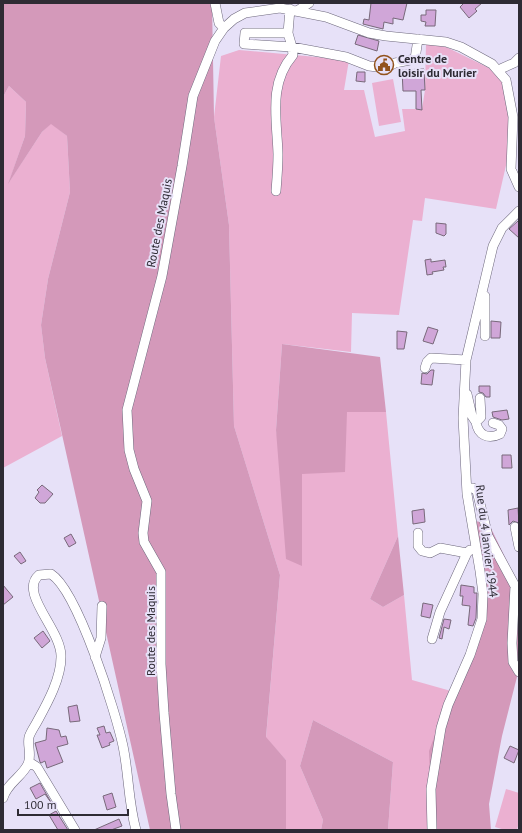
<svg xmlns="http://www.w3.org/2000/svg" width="522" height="833" font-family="'PT Sans',sans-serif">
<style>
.green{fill:#ebb0d1}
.forest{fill:#d499ba}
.building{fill:#d0a6d8;stroke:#78697a}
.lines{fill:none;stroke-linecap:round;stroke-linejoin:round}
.minor-casing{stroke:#6d687c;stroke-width:10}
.minor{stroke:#fff;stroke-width:9}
.labels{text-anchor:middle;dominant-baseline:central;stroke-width:4;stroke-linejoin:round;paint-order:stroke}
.poi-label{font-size:12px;font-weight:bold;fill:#2e2b34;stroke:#e7e1f8;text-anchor:start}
.street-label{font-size:12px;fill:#2e2b34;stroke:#e7e1f8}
</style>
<rect width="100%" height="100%" fill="#e7e1f8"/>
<!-- green -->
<path class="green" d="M426,43L440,44L493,70L504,84L509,114L510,148L496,209L425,198L422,221L413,220L399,315L352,313L351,352L282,344L276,430L302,566V474L347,412H386L398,536L370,599L383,607L404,595L412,680L451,691L432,830H388L393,762L313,720L300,766L323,820L321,830H286V760L266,738L280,575L234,426L229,225L214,117L221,56L239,50L349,60L344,90H364L375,137L405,131L402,109H422L425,90Z
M393,79L401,122L379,126L372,83Z
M9,86L26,102L25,136L9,182L42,132L51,123L67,136L70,192L48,279L41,325L45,358L62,436L3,468V97Z
M506,789L519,793V822L517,830H505L495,827Z"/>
<!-- forest -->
<path class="forest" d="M3,3H212L214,117L229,225L234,426L280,575L266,737L286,760V830H150L45,358L41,325L48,279L70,192L67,136L51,124L42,132L8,184L25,136L26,102L9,86L3,97Z
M282,344L380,357L386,412H347L345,472L302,474V566L286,559L276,430Z
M487,520L519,586V669L502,736L489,804L491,830H432L429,751L451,691L481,616L474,522Z
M398,536L404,595L383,607L370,599Z
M313,720L393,762L388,830H321L323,820L300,766Z"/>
<!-- building -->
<path class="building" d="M371,3H407L403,20L393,18V24L384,22L383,29L363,24L364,19L369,20Z
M464,3H482L475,9L477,11L469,18L460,7Z
M426,10H436L435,26H425L426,22L421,21V15H426Z
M358,35L379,41L377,51L355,44Z
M424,69L425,90H421L422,110L416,109V91H403L402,70Z
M357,72H365V82L356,81Z
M518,221L519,222V238L509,229Z
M436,223L446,224V234L444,236L436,233Z
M431,259V262L445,260L446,267H443L444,270L432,272L433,274L427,275L425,260Z
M491,321L501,322L500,338H491Z
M428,327L438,330L433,344L423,341Z
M397,331L407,332L404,349H397Z
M431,370H434L432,385L421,384L422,373L427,374Z
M479,386H490V397H486L483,393L479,392Z
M507,410L509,419L502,420L493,417L492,412Z
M502,455H511L512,468H502Z
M42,485L53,494L45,503H40L35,498L39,492L37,490Z
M518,508L519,523L513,521L509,525L508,510Z
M424,509L425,522L413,524L412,511Z
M71,534L76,543L69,547L64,538Z
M20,552L26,561L21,564L14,556Z
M3,585L13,597L3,605Z
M461,585L474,587V593H477L476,618L473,626L468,625L470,606L462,605L463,596H460Z
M423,603L433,605L430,618L421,616Z
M444,619L451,620L449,629L444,627L442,639L439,638Z
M43,631L50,641L42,648L34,638Z
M77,705L80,721L70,722L68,707Z
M104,726L106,733L110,732L114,741L109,743L110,745L102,748L97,735H100L97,728Z
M47,728L59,730L61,737L66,736L68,744L57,747L63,762L47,768L45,761L41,763L40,762L35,743L46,740Z
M510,746L519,750L514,763L504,758Z
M40,783L52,804L45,794L36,799L30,788Z
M112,793L116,807L107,810L103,796Z
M56,811L68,830H58L49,815Z
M119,819L122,826L111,830H94Z"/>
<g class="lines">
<defs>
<path id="minor" d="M215,3L219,23L224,28
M297,11L309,3
M288,33H245L244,44L292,47L288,33L290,9
M498,70L514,63L519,58
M276,191C277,179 278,166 278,154C277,119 268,84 293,55L292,47L346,57L369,66L386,68L395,63L415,59L418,39
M485,296V336
M425,368L427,362L431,358L466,360
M467,394L472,416L476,422L481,417L480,398
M476,422C478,435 488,440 500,434L502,429L499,425L493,423
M467,488H473L477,491L488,536L515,586L512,643L513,662L519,672
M515,527L519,547
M418,533V546L422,551L430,553L440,548L467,553L470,550
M432,639L440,612L467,553
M95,657L101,638L102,606
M29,762L37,767L75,830
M3,798C7,783 22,777 28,764C32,755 27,745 29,737C31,731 35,726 38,720C48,702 61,678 61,657C62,630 18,593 39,575L51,574C78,591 116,713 123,746C129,775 128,801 136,830
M176,830L171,794L164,713L161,664V572L144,542L143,533L147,501L134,469L129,450L127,410L162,276L182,166L193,96L215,41L224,28L234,19L245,13L280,8L326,17L369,33L386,36L446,42L461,47L492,64L506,80L513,117L511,169L519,187
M432,830L431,789L441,728L448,705L470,655L482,619L483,594L480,571L467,494L463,418L466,360L493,246L502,228L519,211"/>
</defs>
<!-- minor casing -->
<use href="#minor" class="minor-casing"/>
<!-- minor -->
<use href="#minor" class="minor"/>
</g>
<!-- icons -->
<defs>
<symbol id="civic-ring" viewBox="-11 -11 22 22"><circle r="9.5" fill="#e7e1f8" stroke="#92521d" stroke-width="1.5"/><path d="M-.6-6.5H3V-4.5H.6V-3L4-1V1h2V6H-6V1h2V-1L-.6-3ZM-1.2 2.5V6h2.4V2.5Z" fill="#92521d"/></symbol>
</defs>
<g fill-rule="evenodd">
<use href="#civic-ring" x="373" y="54" width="22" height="22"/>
</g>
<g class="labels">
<!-- poi labels -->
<g class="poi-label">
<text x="398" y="58">Centre de<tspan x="398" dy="14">loisir du Murier</tspan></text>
</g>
<!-- street labels -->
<g class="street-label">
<text transform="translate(159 223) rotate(-79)">Route des Maquis</text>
<text transform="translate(487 541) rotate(83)">Rue du 4 Janvier 1944</text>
<text transform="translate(150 631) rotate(-90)">Route des Maquis</text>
</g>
</g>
<!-- border -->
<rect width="522" height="833" fill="none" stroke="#2e2b34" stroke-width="8"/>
<!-- scale -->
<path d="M18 809v6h110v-6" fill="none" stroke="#2e2b34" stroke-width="2"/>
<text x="24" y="809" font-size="12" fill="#2e2b34" stroke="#e7e1f8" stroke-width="3" paint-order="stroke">100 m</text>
</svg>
